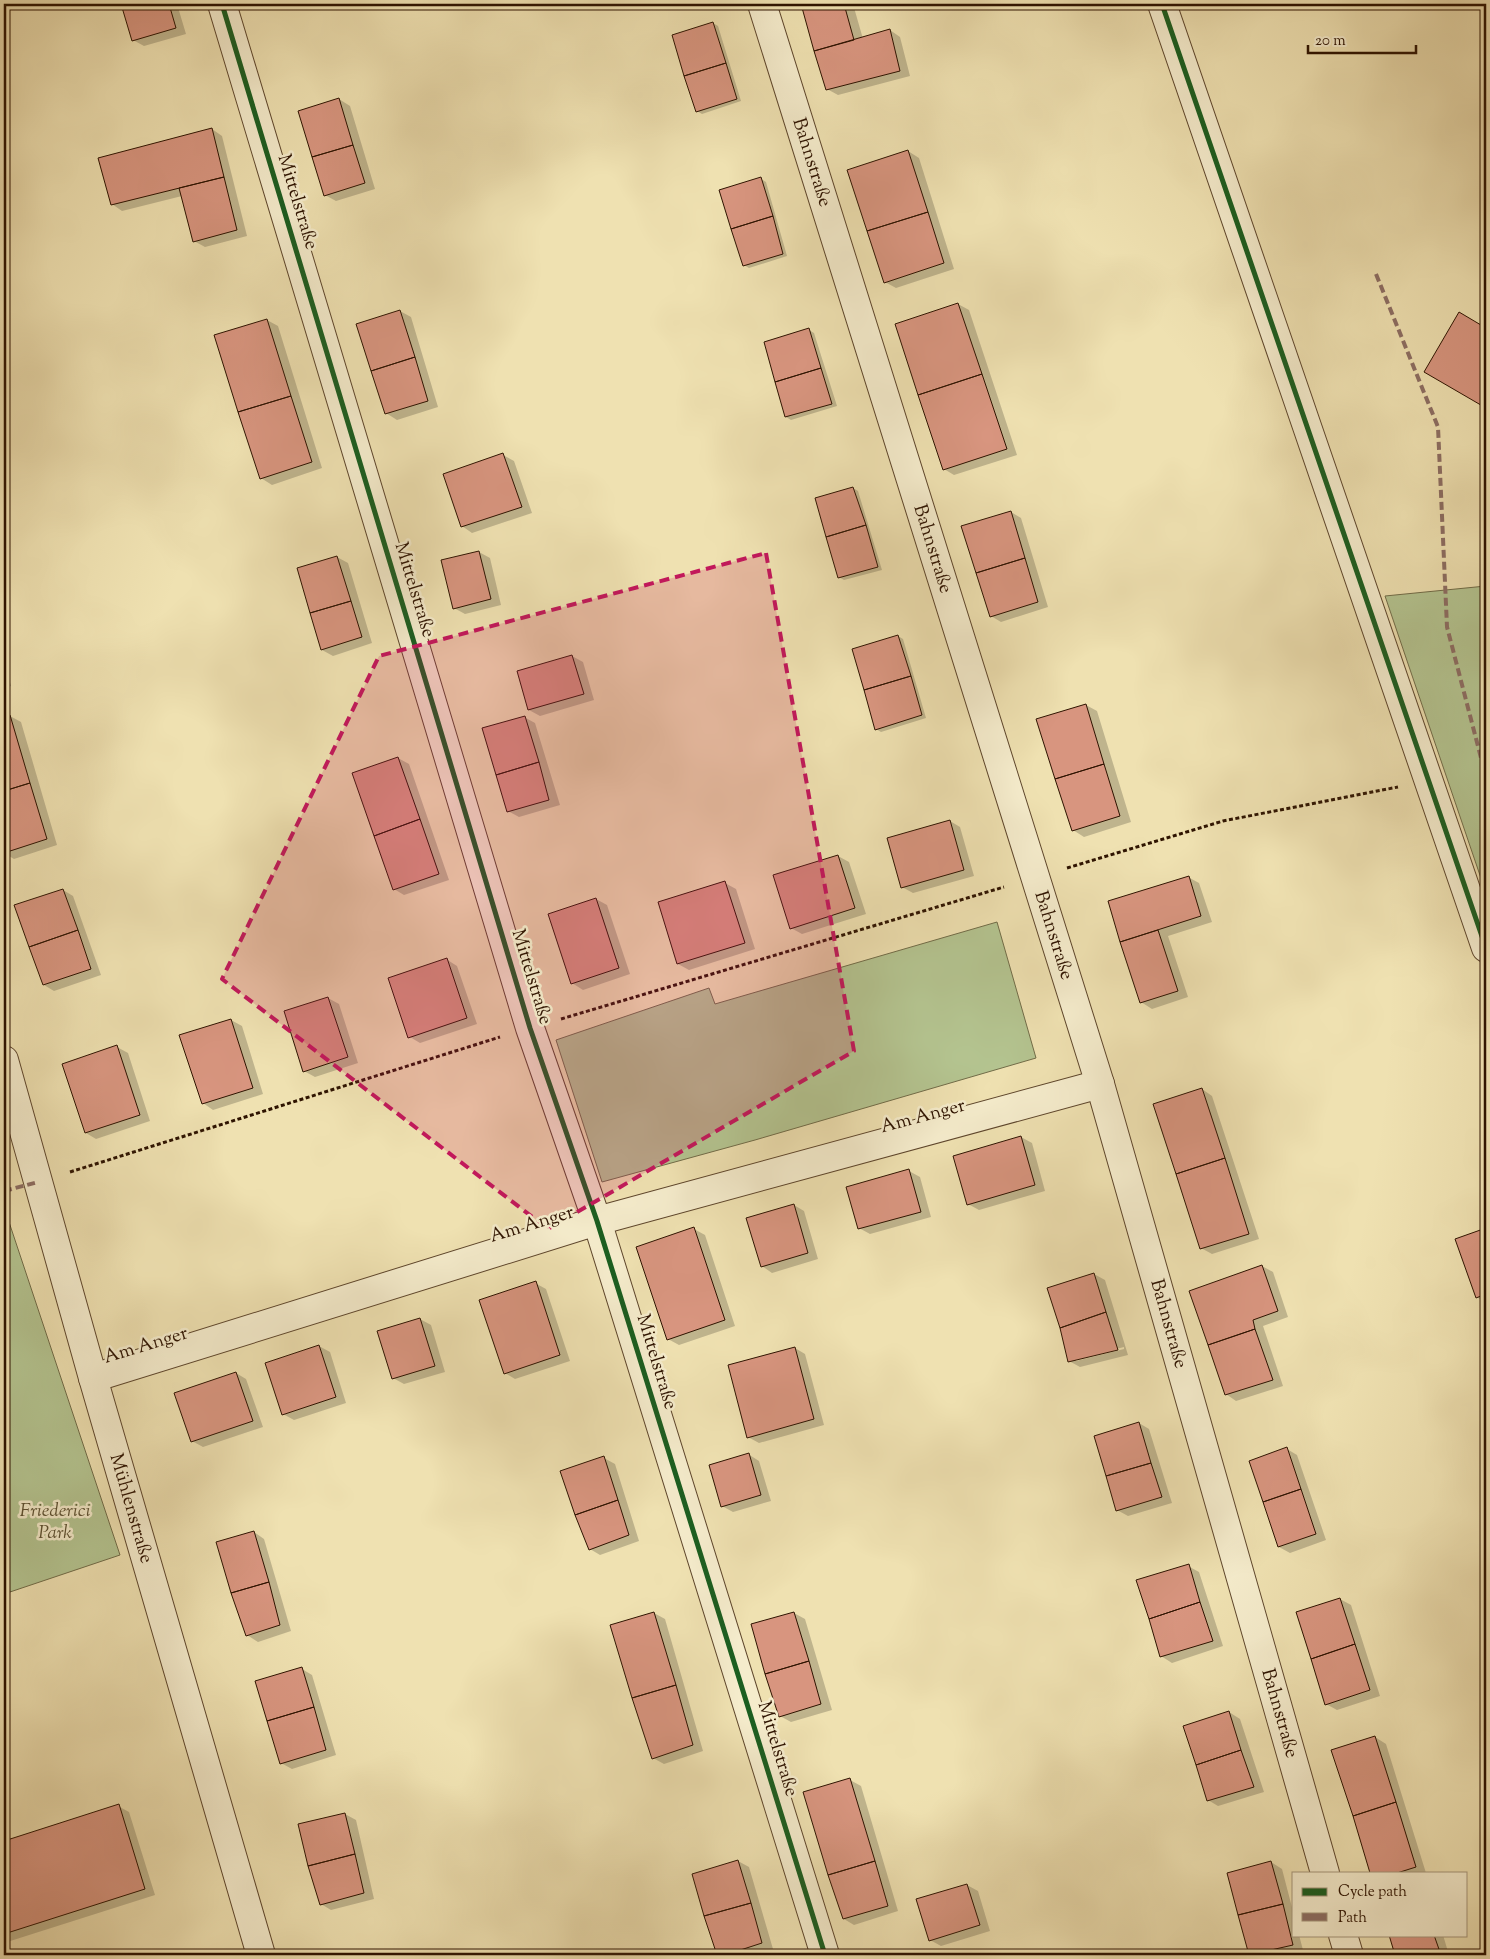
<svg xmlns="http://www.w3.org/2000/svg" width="1490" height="1959" font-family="'Sorts Mill Goudy',serif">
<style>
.green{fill:#b4c490;stroke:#716c48}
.shadow{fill:#0003;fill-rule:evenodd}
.building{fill:#d8957f;stroke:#2e1300}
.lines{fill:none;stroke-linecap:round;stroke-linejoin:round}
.minor-casing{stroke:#5e462c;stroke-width:30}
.path{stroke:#2e1300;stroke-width:3;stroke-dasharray:4 2.5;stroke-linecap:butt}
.minor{stroke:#f5eccc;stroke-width:28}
.quiet{stroke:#8d6e63;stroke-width:4;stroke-dasharray:8 4;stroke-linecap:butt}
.cycleway-casing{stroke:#f5eccc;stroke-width:8}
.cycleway{stroke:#1b5e20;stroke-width:5}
.marked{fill:#c2185b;fill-opacity:0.2;stroke:#c2185b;stroke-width:4;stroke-dasharray:10 6;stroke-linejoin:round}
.labels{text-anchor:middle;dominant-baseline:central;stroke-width:5;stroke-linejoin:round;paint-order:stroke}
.street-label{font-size:19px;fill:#2e1300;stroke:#f5eccc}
.park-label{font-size:19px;font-style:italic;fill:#5d5132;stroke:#f5eccc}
</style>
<rect width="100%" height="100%" fill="#efe1b1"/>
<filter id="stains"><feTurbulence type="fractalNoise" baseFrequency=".004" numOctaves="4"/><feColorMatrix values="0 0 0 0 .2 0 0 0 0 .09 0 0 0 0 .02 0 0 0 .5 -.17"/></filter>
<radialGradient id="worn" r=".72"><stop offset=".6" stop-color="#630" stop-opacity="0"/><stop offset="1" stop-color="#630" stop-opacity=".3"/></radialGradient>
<!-- green -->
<path class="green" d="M1486,586V893L1385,596Z
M997,922L1036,1058L755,1140L602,1182L556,1040L709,988L715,1004Z
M4,1207L120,1555L4,1594Z"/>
<!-- shadow -->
<path class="shadow" d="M123,4H177L186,34L144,46L133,40Z
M802,4H853L863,39L890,30L900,37L910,76L838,95L827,89Z
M713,23L718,26L741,101L702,114L697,111Z
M339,99L350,106L375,189L336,201L325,195Z
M212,129L222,136L247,236L205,247L194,241L182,196L122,211L112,204Z
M908,151L919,158L954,269L896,288L885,282Z
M761,179L766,182L787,256L749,268L744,265Z
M958,304L969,310L1017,455L954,475L944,469Z
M400,311L411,317L438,407L397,420L386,413Z
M1460,314L1486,329V407L1426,371Z
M267,320L278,326L322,468L272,485L261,478Z
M809,330L814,333L837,406L791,420L786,417Z
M503,455L514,461L532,513L472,533L462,526Z
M853,488L858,491L882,570L844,580L839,577Z
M1011,512L1021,518L1048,607L1001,622L991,616Z
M479,552L490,558L501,605L465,614L454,608L443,561Z
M337,557L348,563L372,643L333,656L322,650L298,569Z
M898,636L903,639L926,718L881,732L876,729Z
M572,656L583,662L594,700L540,716L529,710Z
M4,661L11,686L4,689Z
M1086,705L1097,711L1131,822L1084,837L1073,830Z
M10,716L21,722L57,845L14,859L4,853V718Z
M524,717L535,723L560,805L519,817L508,811Z
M398,758L409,764L449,880L404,895L394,889Z
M950,821L960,827L974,876L913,893L902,887Z
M838,856L849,862L866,914L802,934L791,928Z
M1188,877L1199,883L1212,922L1168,936L1188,997L1152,1009L1141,1002L1109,902Z
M725,883L736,889L755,949L689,970L678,964Z
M63,890L73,896L101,975L54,991L44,985Z
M596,899L607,905L630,974L583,990L572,983Z
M446,959L457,966L477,1024L420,1043L410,1037Z
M328,998L339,1004L358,1063L315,1077L304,1071Z
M231,1020L242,1026L263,1094L213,1110L203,1103Z
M117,1047L128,1053L150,1121L96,1139L86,1133Z
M1202,1089L1212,1096L1259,1239L1212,1254L1201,1248Z
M1021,1137L1032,1143L1045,1191L979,1210L968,1204Z
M909,1171L920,1177L931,1217L870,1234L859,1228Z
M794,1205L804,1211L818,1259L772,1273L762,1266Z
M694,1229L705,1235L735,1326L679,1345L668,1339Z
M1486,1229V1303L1477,1297L1457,1240Z
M1262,1266L1273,1272L1288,1317L1263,1326L1283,1386L1236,1401L1226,1394Z
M1094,1274L1105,1280L1128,1355L1080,1367L1069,1361ZM1124,1347V1349L1076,1361V1359Z
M535,1283L546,1289L570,1361L515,1379L505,1373Z
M420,1319L431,1325L445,1372L404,1384L393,1378Z
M319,1346L330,1352L346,1403L294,1420L283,1414Z
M795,1348L805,1354L824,1425L759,1443L748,1437Z
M236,1373L246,1379L263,1427L203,1447L192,1441Z
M1139,1423L1149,1429L1172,1503L1128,1516L1117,1510Z
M1287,1449L1297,1455L1326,1540L1290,1553L1279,1547Z
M748,1454L759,1461L771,1501L733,1512L722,1506Z
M604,1458L615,1464L639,1541L600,1555L590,1549Z
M254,1532L264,1539L291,1631L258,1642L247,1635Z
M1188,1566L1199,1572L1223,1646L1172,1663L1161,1656Z
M1340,1599L1351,1605L1380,1696L1337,1710L1326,1704Z
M654,1613L665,1619L703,1751L664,1764L653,1758L612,1626Z
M794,1613L805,1619L832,1710L791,1722L780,1716Z
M302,1669L312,1675L336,1755L292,1769L281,1763Z
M1229,1712L1240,1719L1264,1792L1218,1806L1208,1800Z
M1375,1737L1386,1744L1426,1873H1371Z
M850,1780L861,1786L898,1911L854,1925L844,1919Z
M118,1806L129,1812L155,1895L4,1943V1842Z
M345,1814L356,1820L374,1899L331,1910L321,1904Z
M738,1861L749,1867L773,1949L753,1955H718L693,1874Z
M1271,1862L1282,1869L1294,1915V1935H1299L1303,1950L1284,1955H1250L1228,1874Z
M967,1885L978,1891L990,1931L941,1946L930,1940Z
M1390,1935H1443L1449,1955H1396Z"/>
<!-- building -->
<path class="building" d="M121,4H169L176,28L132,41Z
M801,4H844L854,40L814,51Z
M713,22L726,63L684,76L672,35Z
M890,29L900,71L826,90L814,51Z
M726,63L737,99L696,112L684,76Z
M339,98L353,145L312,157L298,111Z
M212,128L224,177L111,205L98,158Z
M353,145L365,183L324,196L312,157Z
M908,150L928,212L867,231L847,170Z
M224,177L237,230L193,242L179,188Z
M761,177L773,216L731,229L719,190Z
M928,212L944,263L884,283L867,231Z
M773,216L783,254L743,266L731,229Z
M958,303L982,374L918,395L895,324Z
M400,310L415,357L371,371L356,324Z
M1459,312L1486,328V408L1424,372Z
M267,319L291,396L238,412L214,335Z
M809,328L821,368L775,382L764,342Z
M415,357L428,401L385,414L371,371Z
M821,368L832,404L785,417L775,382Z
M982,374L1007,449L943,470L918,395Z
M291,396L312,462L260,479L238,412Z
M503,453L522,507L461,527L443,474Z
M853,487L866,525L826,537L815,498Z
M1011,511L1025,558L976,573L961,526Z
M866,525L878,567L838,578L826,537Z
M479,551L491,599L453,609L441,560Z
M337,556L351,601L310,613L297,568Z
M1025,558L1038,602L990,617L976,573Z
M351,601L362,637L321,650L310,613Z
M898,635L911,676L864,690L852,649Z
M572,655L584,694L528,710L517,671Z
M911,676L922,715L875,730L864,690Z
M1086,704L1104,764L1055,779L1036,719Z
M10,715L30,783L4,791V716Z
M525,716L539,762L496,775L482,728Z
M398,757L420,819L374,836L352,773Z
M539,762L549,800L507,812L496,775Z
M1104,764L1120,816L1072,831L1055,779Z
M30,783L47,839L4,853V791Z
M420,819L439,874L393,890L374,836Z
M950,820L964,870L901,888L887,838Z
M838,855L855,908L790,929L773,875Z
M1189,876L1201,916L1120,942L1108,901Z
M725,881L745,943L677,964L658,902Z
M63,889L78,930L29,947L14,905Z
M596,898L619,968L571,984L548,914Z
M78,930L91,969L43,985L29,947Z
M1158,930L1178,991L1140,1003L1120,942Z
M447,958L467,1018L408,1038L388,978Z
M328,997L348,1057L303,1072L284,1011Z
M231,1019L253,1088L202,1104L179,1035Z
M117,1045L140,1115L85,1133L62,1064Z
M1202,1088L1225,1158L1176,1174L1153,1104Z
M1021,1136L1035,1185L967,1205L953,1156Z
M1225,1158L1249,1234L1200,1249L1176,1174Z
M909,1169L921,1212L858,1229L846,1187Z
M794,1204L808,1253L761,1267L746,1218Z
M694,1227L725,1320L667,1340L636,1247Z
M1486,1228V1294L1476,1298L1455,1239Z
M1262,1265L1278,1311L1253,1320L1255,1329L1208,1345L1189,1291Z
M1094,1273L1106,1312L1060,1328L1047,1288Z
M536,1281L560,1355L504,1374L479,1300Z
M1106,1312L1118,1350L1068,1362L1060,1328Z
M420,1318L435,1366L392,1379L377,1331Z
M1255,1329L1273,1380L1225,1395L1208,1345Z
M319,1345L336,1397L282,1415L265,1363Z
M795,1347L814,1419L747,1438L728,1365Z
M236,1372L253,1421L191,1442L174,1393Z
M1139,1422L1151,1463L1106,1476L1094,1436Z
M1287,1447L1301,1489L1263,1502L1249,1461Z
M749,1453L761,1495L721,1507L709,1465Z
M604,1456L618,1500L575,1515L560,1471Z
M1151,1463L1162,1497L1116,1511L1106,1476Z
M1301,1489L1316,1534L1278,1547L1263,1502Z
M618,1500L629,1535L589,1550L575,1515Z
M254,1531L269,1582L231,1593L216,1542Z
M1189,1564L1200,1602L1149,1619L1136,1580Z
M269,1582L280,1625L246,1636L231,1593Z
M1340,1598L1355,1644L1311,1659L1296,1612Z
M1200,1602L1213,1641L1160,1657L1149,1619Z
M654,1612L676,1685L632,1698L610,1625Z
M794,1612L809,1661L765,1674L751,1624Z
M1355,1644L1370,1690L1325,1705L1311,1659Z
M809,1661L821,1704L779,1717L765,1674Z
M302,1667L314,1707L267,1721L255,1681Z
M676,1685L693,1745L652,1759L632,1698Z
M314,1707L326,1750L280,1764L267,1721Z
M1229,1711L1241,1750L1196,1765L1183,1726Z
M1375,1736L1396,1802L1353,1816L1331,1750Z
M1241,1750L1254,1787L1207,1801L1196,1765Z
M850,1778L875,1861L828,1875L803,1792Z
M1396,1802L1416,1867L1397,1873H1370L1353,1816Z
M119,1804L145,1889L4,1934V1841Z
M345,1813L355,1854L308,1866L298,1824Z
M355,1854L364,1893L320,1905L308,1866Z
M738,1860L751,1903L704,1916L692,1874Z
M875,1861L888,1906L843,1919L828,1875Z
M1271,1861L1283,1904L1238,1915L1227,1873Z
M967,1884L980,1925L929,1941L916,1899Z
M751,1903L762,1943L725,1955H717L704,1916Z
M1283,1904L1293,1945L1249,1955L1238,1915Z
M1389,1935H1434L1441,1955H1395Z"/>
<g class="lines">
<defs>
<g id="minor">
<path d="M222,4L530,1028L597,1221L825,1955"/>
<path id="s1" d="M762,4L1100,1084L1325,1873"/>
<path d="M1162,4L1486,948"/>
<path id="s2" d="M4,1060L93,1378L261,1955"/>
<path d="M93,1378L597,1221L1100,1084"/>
<path d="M1343,1935L1349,1955"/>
</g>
</defs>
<!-- minor casing -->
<use href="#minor" class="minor-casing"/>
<!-- path -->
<path class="path" d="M1067,868L1223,821L1398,787
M561,1019L1004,887
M70,1172L500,1037"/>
<!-- minor -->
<use href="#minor" class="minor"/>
<!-- quiet -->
<path class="quiet" d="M1376,274L1438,427L1447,627L1486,777
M4,1191L38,1182"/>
<defs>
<path id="cycleway" d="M222,4L530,1028L597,1221L825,1955
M1162,4L1486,948"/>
</defs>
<!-- cycleway casing -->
<use href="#cycleway" class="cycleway-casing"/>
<!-- cycleway -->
<use href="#cycleway" class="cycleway"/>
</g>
<!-- marked area -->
<path class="marked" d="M766,553L854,1051L548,1229L222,979L379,656Z"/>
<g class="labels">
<!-- street labels -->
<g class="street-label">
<text stroke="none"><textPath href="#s1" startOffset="166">Bahnstraße</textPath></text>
<text transform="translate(297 202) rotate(73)">Mittelstraße</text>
<text stroke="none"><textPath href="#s1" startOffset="571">Bahnstraße</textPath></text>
<text transform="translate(414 590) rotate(73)">Mittelstraße</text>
<text stroke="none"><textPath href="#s1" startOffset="976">Bahnstraße</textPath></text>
<text transform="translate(531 977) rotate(73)">Mittelstraße</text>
<text transform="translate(923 1117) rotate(-15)">Am Anger</text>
<text transform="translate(532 1225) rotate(-17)">Am Anger</text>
<text stroke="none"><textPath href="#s1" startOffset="1381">Bahnstraße</textPath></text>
<text transform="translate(146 1346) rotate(-17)">Am Anger</text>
<text transform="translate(656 1362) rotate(73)">Mittelstraße</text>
<text stroke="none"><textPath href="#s2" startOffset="466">Mühlenstraße</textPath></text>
<text stroke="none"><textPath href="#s1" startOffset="1786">Bahnstraße</textPath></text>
<text transform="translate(777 1749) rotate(73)">Mittelstraße</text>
</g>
<!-- park labels -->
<g class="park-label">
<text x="55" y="1511">Friederici<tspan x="55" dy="22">Park</tspan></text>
</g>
</g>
<!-- margin -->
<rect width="1490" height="1959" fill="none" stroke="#efe1b1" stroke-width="20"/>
<rect x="5" y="5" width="1480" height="1949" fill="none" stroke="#2e1300" stroke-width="2.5"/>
<rect x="10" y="10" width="1470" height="1939" fill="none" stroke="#2e1300"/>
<!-- legend -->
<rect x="1292" y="1872" width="175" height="65" fill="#f5eccc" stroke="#a5957a"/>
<rect x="1302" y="1888" width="25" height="8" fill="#1b5e20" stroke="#a5957a"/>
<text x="1338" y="1896" font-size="15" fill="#2e1300">Cycle path</text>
<rect x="1302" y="1913" width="25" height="8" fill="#8d6e63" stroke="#a5957a"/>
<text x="1338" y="1922" font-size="15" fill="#2e1300">Path</text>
<!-- scale -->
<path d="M1308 45v8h108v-8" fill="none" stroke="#2e1300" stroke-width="2.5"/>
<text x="1315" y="45" font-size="15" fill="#2e1300" stroke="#f5eccc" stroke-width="4" paint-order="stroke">20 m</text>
<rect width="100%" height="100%" filter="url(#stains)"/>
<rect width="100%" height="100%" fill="url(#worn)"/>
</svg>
